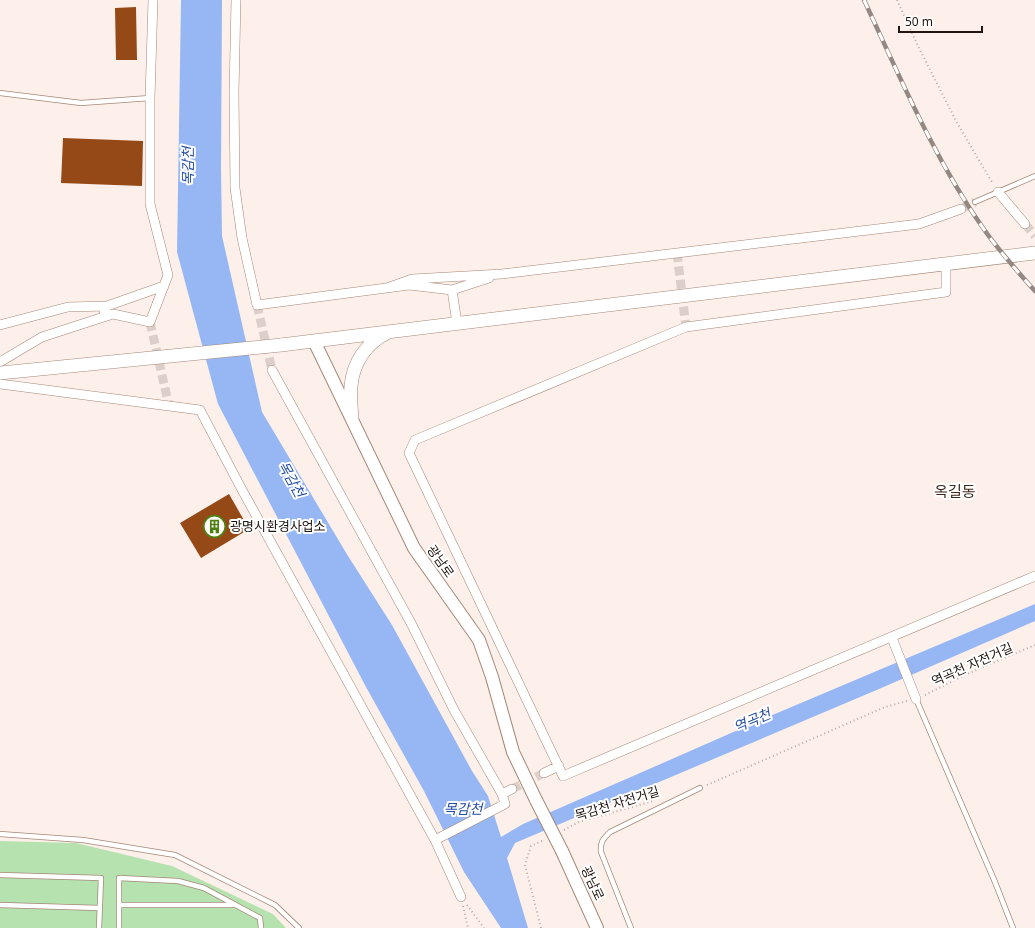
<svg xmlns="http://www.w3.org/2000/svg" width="1035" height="928" font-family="'Noto Sans','Noto Sans KR',sans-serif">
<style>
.green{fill:#b6e2b0}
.water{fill:#96b7f4}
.building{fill:#954917}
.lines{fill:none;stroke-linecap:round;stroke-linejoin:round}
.minor-tunnel{stroke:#dccfc9;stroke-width:9;stroke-dasharray:9 4.5;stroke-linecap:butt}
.service-casing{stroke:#a48777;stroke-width:6}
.minor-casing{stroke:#a48777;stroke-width:10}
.tertiary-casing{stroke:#a48777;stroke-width:14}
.secondary-casing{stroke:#a48777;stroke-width:14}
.path{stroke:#b7aba5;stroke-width:2;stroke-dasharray:1 3;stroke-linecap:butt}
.service{stroke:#fff;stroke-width:4.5}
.minor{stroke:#fff;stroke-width:9}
.tertiary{stroke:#fff;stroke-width:12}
.secondary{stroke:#fff;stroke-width:13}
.rail-casing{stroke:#948882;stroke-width:4.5}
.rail{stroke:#fff;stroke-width:3;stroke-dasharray:9;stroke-linecap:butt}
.tertiary-bridge-casing{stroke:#a48777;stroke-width:14;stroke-linecap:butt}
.secondary-bridge-casing{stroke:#a48777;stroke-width:14;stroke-linecap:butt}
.tertiary-bridge{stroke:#fff;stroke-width:12}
.secondary-bridge{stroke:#fff;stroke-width:13}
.labels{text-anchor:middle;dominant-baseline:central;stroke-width:4;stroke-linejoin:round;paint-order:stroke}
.poi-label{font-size:13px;fill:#20150f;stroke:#fff;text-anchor:start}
.street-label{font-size:13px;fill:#20150f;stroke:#fff}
.water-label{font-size:14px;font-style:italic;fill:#234ca3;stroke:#fff}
.quarter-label{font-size:15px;fill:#3f271b;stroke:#fff}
</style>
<rect width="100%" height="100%" fill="#fdf0ea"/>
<!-- green -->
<path class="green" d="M0,841L76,843L172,866L273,914L286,928H0Z"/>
<!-- water -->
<path class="water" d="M181,0H222L221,169L222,236L262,412L348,556L392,625L472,771L488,796L501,837L523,824L656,766L763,719L1035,604V621L879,689L515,843L507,858L528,928H501L464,872L424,791L366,687L218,404L177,252Z"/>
<!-- building -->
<path class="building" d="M136,7L137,60H116L115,8Z
M63,138L143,141L142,186L61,183Z
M229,494L249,529L201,558L180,523Z"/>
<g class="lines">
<!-- minor-tunnel -->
<path class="minor-tunnel" d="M961,209L975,202
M1025,224L1035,236
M677,253L686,327
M257,305L272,370
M150,322L169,406
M512,789L544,773"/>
<defs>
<path id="service" d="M0,93L81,103L150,98
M975,202L1035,176
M916,699L995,882L1013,928
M0,834L83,840L175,855L275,905L299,928
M0,875L101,878L99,928
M0,905L100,908
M119,905H235
M119,928V878L178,881L204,888L260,918L261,928
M631,928L601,852C600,842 603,839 610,832L700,788"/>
<path id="minor" d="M236,0L234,93L235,188L242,238L257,305L409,285L452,290L457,323
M998,192L1025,224
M946,265V292L686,327L415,440L409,453L563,776L1035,576
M387,288L412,279L502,274L919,224L961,209
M452,290L489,278
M104,311L107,306L164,286
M0,325L68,307L107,306
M0,362L42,337L113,314L150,322L168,275L150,204V98L153,0
M272,370L412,625L454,710L502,794
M0,384L200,410L241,488L435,840L461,897
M892,638L916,699
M544,773L559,766
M435,840L505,804L502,794L512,789"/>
<path id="tertiary" d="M314,341L414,548L479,640L492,677L513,752L536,800
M562,851L597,928"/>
<path id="secondary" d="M281,345L1035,253
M352,417C351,407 350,396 351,386C353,363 366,343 387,333"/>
</defs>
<!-- service casing -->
<use href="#service" class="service-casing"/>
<!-- minor casing -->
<use href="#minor" class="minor-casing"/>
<!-- tertiary casing -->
<use href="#tertiary" class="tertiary-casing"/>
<!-- secondary casing -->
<use href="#secondary" class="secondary-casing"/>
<!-- path -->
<path class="path" d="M897,0L918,46L956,121L993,184
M925,695L967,674L1035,645
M707,785L885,707L907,701
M564,830L579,822L653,801
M467,905L484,928
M463,906L468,928
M541,928L525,865L531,846L544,840"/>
<!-- service -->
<use href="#service" class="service"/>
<!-- minor -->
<use href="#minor" class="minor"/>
<!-- tertiary -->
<use href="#tertiary" class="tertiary"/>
<!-- secondary -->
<use href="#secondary" class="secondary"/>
<defs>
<path id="rail" d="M864,0C900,77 934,158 983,228C999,251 1017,271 1035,291"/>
</defs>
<!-- rail casing -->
<use href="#rail" class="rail-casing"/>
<!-- rail -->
<use href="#rail" class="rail"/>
<defs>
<path id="tertiary-bridge" d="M536,800L562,851"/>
<path id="secondary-bridge" d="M0,373L281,345"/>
</defs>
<!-- tertiary-bridge casing -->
<use href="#tertiary-bridge" class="tertiary-bridge-casing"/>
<!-- secondary-bridge casing -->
<use href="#secondary-bridge" class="secondary-bridge-casing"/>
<!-- tertiary-bridge -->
<use href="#tertiary-bridge" class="tertiary-bridge"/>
<!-- secondary-bridge -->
<use href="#secondary-bridge" class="secondary-bridge"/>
</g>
<!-- icons -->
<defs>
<symbol id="building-ring" viewBox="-11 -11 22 22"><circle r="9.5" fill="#fff" stroke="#4f800f" stroke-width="1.5"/><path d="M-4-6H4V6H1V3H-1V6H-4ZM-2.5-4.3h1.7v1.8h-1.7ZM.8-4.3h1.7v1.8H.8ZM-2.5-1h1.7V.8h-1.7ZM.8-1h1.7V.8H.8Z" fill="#4f800f"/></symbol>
</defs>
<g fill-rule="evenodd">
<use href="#building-ring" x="202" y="514" width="25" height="25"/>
</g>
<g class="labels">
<!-- poi labels -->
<g class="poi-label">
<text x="230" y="526">광명시환경사업소</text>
</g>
<!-- street labels -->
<g class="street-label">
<text transform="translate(441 561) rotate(55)">광남로</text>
<text transform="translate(972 664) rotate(-24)">역곡천 자전거길</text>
<text transform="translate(617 803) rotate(-17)">목감천 자전거길</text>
<text transform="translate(593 883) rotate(65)">광남로</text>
</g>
<!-- water labels -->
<g class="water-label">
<text transform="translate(187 166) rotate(-90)">목감천</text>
<text transform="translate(292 479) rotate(61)">목감천</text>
<text transform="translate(752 720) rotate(-23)">역곡천</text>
<text x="463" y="808">목감천</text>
</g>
<!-- quarter labels -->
<g class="quarter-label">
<text x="955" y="491">옥길동</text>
</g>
</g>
<!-- scale -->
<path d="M899 26v6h83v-6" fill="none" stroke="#20150f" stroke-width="2"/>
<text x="905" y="26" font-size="12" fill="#20150f" stroke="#ffffff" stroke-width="3" paint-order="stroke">50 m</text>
</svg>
